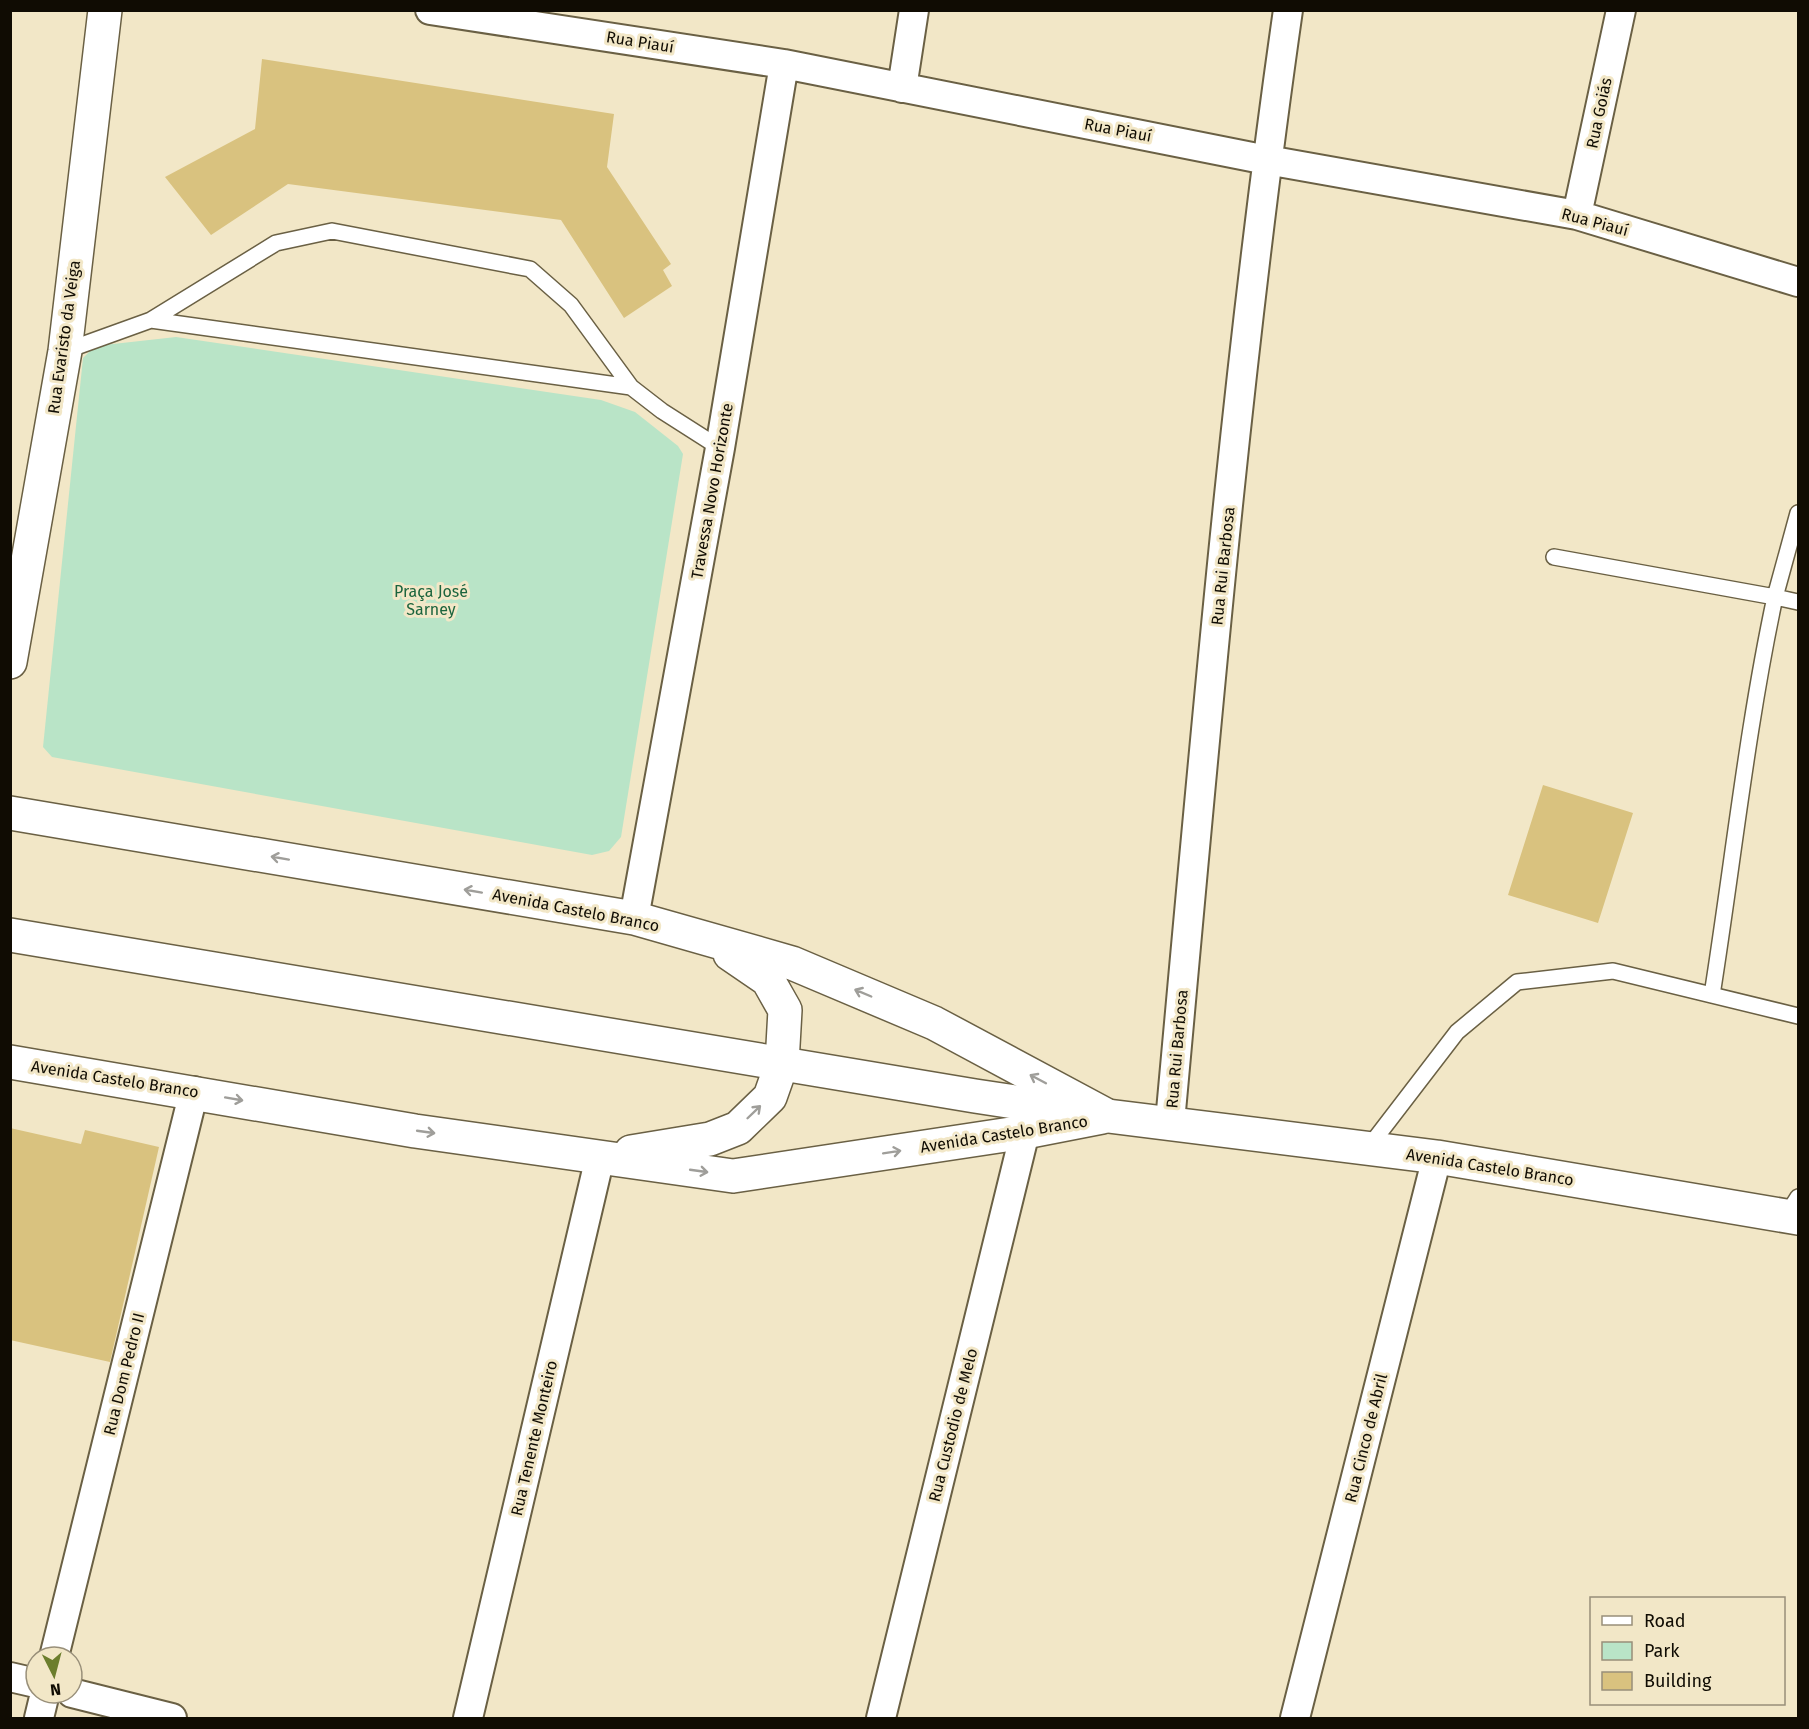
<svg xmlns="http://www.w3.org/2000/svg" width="1809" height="1729" font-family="'Fira Sans',sans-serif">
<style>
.green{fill:#b9e4c7}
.building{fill:#d9c27f}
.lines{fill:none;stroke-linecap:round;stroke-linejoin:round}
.service-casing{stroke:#6a6044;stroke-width:18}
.minor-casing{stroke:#6a6044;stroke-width:32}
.tertiary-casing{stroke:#6a6044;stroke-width:36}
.secondary-casing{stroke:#6a6044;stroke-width:36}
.primary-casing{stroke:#6a6044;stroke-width:36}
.service{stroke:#fff;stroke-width:15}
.minor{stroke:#fff;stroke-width:28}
.tertiary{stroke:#fff;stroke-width:33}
.secondary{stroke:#fff;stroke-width:33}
.primary{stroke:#fff;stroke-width:33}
.oneway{stroke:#9f9e9a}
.labels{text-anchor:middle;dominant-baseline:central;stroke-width:6;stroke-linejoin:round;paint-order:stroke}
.street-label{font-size:16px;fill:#100c03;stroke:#f2e7c7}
.park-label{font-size:16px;fill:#1b643d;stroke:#f2e7c7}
</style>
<rect width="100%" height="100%" fill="#f2e7c7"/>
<!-- green -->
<path class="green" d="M176,337L601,400L635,412L678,446L683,454L621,837L609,851L592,855L52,757L43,747L83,358L95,346Z"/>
<!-- building -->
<path class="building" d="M262,59L614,114L607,167L671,264L663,270L672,286L624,318L561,220L288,184L211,235L165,177L255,129Z
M1543,785L1633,813L1598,923L1508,895Z
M10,1128L81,1144L85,1130L159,1147L110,1362L10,1340Z"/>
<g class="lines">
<defs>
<path id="service" d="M151,320L631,387
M65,351L151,320L276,243L332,231L530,269L571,305L631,387L662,411L720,448
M1798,513L1775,597L1798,602
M1554,557L1775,597C1747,728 1733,862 1712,995
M1368,1148L1457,1032L1517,982L1613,971L1798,1016
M1786,1216L1798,1197"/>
<path id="minor" d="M430,10L784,64L1267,160L1577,215L1798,282
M902,88L914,10
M1577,215L1621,10
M634,918L720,448L784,64
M1170,1122C1204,751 1235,379 1288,10
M54,1657L194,1091
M10,1677L36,1683
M72,1693L172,1718
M39,1718L45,1693
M468,1718L600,1157
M881,1718L1025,1132
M1295,1718L1437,1157"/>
<path id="tertiary" d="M10,662L65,351L105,10"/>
<path id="secondary" d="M10,813L634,918L792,963L934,1023L1104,1114
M10,1062L415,1131L733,1176L1025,1132L1102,1117
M631,1152L710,1139L738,1128L770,1097L782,1063L785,1010L768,980L730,954"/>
<path id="primary" d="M10,935L975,1096L1108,1116L1437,1157L1798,1218"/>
</defs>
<!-- service casing -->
<use href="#service" class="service-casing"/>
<!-- minor casing -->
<use href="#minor" class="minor-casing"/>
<!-- tertiary casing -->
<use href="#tertiary" class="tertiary-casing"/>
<!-- secondary casing -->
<use href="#secondary" class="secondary-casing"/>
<!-- primary casing -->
<use href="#primary" class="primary-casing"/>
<!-- service -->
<use href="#service" class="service"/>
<!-- minor -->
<use href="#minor" class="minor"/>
<!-- tertiary -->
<use href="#tertiary" class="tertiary"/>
<!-- secondary -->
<use href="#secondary" class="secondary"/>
<!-- primary -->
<use href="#primary" class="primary"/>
</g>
<!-- one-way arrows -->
<defs><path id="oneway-shaft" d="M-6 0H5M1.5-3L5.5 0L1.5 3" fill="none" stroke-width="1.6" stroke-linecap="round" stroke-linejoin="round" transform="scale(1.5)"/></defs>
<g class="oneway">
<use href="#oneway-shaft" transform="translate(280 858) rotate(-170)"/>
<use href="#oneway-shaft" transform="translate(473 891) rotate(-170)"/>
<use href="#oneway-shaft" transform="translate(863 993) rotate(-157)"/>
<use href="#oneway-shaft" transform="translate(1038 1079) rotate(-152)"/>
<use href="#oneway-shaft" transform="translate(234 1099) rotate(10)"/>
<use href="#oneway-shaft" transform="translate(754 1112) rotate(-44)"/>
<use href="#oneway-shaft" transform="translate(426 1132) rotate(8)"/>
<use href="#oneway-shaft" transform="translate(892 1152) rotate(-9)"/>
<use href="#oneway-shaft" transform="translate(699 1171) rotate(8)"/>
</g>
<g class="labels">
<!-- street labels -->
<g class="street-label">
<text transform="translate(640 42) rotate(9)">Rua Piauí</text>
<text transform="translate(1599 113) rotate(-78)">Rua Goiás</text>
<text transform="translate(1118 130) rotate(11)">Rua Piauí</text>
<text transform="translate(1595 222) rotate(15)">Rua Piauí</text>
<text transform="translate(64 337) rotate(-82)">Rua Evaristo da Veiga</text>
<text transform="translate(712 491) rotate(-80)">Travessa Novo Horizonte</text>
<text transform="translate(1223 566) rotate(-84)">Rua Rui Barbosa</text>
<text transform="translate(576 910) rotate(11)">Avenida Castelo Branco</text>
<text transform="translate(1177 1049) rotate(-85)">Rua Rui Barbosa</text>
<text transform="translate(115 1079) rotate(9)">Avenida Castelo Branco</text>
<text transform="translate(1004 1134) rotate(-9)">Avenida Castelo Branco</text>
<text transform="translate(1490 1167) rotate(9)">Avenida Castelo Branco</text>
<text transform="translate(124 1374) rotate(-76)">Rua Dom Pedro II</text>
<text transform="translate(953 1425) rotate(-76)">Rua Custodio de Melo</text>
<text transform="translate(534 1438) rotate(-77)">Rua Tenente Monteiro</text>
<text transform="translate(1366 1438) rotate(-76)">Rua Cinco de Abril</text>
</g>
<!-- park labels -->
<g class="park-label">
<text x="431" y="591">Praça José<tspan x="431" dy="18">Sarney</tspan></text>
</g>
</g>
<!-- border -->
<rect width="1809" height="1729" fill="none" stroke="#100c03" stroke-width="24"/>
<!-- legend -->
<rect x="1590" y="1597" width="195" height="108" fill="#f2e7c7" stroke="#988f79" stroke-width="1.5"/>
<rect x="1602" y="1616" width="30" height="9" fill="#ffffff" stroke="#988f79" stroke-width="1.5"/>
<text x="1644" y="1627" font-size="18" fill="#100c03">Road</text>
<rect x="1602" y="1642" width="30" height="18" fill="#b9e4c7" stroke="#988f79" stroke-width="1.5"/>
<text x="1644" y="1657" font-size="18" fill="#100c03">Park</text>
<rect x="1602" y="1672" width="30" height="18" fill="#d9c27f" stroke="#988f79" stroke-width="1.5"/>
<text x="1644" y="1687" font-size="18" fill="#100c03">Building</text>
<!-- north arrow -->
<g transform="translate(54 1675) rotate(174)"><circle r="28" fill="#f2e7c7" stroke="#988f79" stroke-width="1.5"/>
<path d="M0-4.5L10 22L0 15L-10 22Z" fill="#6c7e2d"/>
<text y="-9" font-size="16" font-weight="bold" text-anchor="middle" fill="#100c03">N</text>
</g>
</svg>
